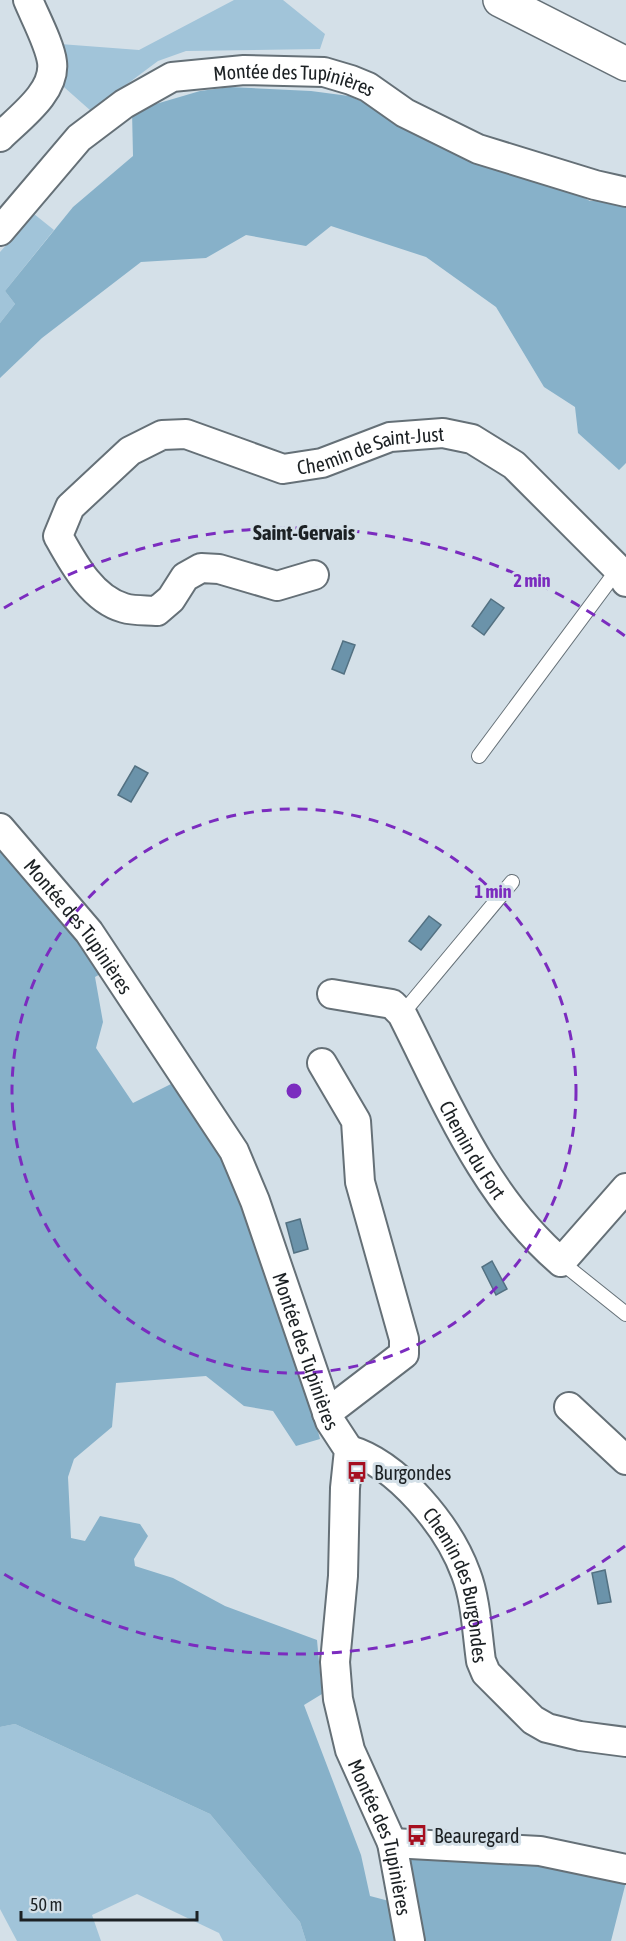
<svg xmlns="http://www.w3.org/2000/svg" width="626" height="1941" font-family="'Asap Condensed',sans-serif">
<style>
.green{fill:#a1c4d9}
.forest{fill:#87b1c9}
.water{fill:#6b93aa;stroke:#537182;stroke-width:1.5}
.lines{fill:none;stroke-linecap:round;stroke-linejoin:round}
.service-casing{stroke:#657077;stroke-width:16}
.minor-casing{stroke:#657077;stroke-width:32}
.secondary-casing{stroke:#657077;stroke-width:36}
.service{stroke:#fff;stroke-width:14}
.minor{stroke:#fff;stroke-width:28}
.secondary{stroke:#fff;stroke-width:33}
.ring{fill:none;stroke:#7b2cbf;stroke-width:3;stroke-dasharray:10 8}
.labels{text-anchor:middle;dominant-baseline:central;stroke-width:6;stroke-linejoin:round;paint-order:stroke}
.street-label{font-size:20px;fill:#1c2124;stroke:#d4e0e8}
.poi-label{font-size:20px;fill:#1c2124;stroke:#d4e0e8;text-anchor:start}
.neighbourhood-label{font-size:21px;font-weight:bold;fill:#1c2124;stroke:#d4e0e8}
.centre{fill:#7b2cbf;stroke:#d4e0e8;stroke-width:3}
.ring-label{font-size:18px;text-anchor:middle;font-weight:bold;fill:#7b2cbf;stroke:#d4e0e8;stroke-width:6;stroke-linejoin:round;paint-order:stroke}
</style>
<rect width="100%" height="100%" fill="#d4e0e8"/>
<!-- green -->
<path class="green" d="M234,0H283L325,34L320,49L186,51L158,61L91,111L56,80L60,44L139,50Z
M34,214L54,230L5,291L15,304L0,323V252Z
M15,1724L210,1814L300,1922L306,1941H223L219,1933L137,1894L92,1915L101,1941H17L0,1909V1727Z"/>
<!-- forest -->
<path class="forest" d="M230,87L311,91L349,96L370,105L452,153L558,184L590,201H626V463L619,470L578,433L575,407L544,387L496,307L426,257L331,226L306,246L246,235L206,258L141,262L42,338L0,378V323L15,304L5,291L73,207L133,156L132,111L200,91Z
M0,846L104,972L95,977L103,1022L96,1048L133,1103L171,1084L213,1138L231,1171L308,1393L320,1439L296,1446L273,1411L244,1406L206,1376L116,1383L112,1427L74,1459L68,1477L71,1538L85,1541L100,1516L140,1524L148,1536L134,1559L135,1566L173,1578L225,1606L317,1640L322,1694L304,1705L361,1855L370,1896L389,1901L396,1941H306L300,1922L210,1814L15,1724L0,1727Z
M410,1854L510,1856L626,1882L611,1941H419Z"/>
<!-- water -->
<path class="water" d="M491,599L504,608L484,635L472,626Z
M343,641L355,645L344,674L332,669Z
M135,766L148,773L131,802L118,795Z
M429,916L441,925L421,950L409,941Z
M300,1219L308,1249L294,1253L286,1223Z
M492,1261L507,1289L496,1295L482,1267Z
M605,1570L611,1602L598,1604L592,1573Z"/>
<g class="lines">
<defs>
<path id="service" d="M479,756L618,569
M402,1014L512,882
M561,1262L626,1314"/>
<g id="minor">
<path d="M0,137C19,118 56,92 52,62C50,45 35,17 28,0"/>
<path id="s1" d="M0,231L79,138L124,104L172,77L244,70L324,72L351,80L368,87L405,113L478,149L595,185L626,192"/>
<path id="s2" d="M314,575L277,586L219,569L201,568L185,577L171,599L157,611C147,610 134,611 124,608C92,599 73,563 58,536L70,507L130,451L162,435L186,434L283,469L322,463L390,437L443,433L472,439L514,465L618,569L626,582"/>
<path id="s3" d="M0,828L89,932L234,1151L255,1201L330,1421L349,1450L345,1488L343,1576L335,1662L338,1699L350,1750L392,1843L410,1941"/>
<path id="s4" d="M332,994L392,1004L402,1014C446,1101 485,1197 561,1262L626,1188"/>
<path d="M322,1063L356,1121L360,1182L404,1339V1354L327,1413"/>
<path d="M569,1407L626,1460"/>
<path id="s5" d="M349,1450C398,1464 449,1527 466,1574C476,1600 477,1633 481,1661L486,1673L533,1720L547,1728L580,1736L626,1742"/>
<path d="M392,1843L540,1851L626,1869"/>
</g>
<path id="secondary" d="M500,0L626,64"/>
</defs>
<!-- service casing -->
<use href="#service" class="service-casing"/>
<!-- minor casing -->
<use href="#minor" class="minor-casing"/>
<!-- secondary casing -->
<use href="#secondary" class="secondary-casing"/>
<!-- service -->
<use href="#service" class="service"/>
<!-- minor -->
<use href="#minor" class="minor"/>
<!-- secondary -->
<use href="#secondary" class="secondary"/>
</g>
<!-- distance rings -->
<g class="ring">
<circle cx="294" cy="1091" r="282"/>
<path d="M625 1546A563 563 0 0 1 4 1574M4 608A563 563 0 0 1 625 636"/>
</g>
<!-- icons -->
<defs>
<symbol id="bus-bare" viewBox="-9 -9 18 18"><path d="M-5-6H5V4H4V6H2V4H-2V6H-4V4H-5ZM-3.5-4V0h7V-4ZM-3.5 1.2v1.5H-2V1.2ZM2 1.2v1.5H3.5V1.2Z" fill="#a60e1f" stroke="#d4e0e8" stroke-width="2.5" paint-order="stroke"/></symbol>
</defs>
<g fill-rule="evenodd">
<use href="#bus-bare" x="342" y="1457" width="30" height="30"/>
<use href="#bus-bare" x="402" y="1820" width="30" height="30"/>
</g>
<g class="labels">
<!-- street labels -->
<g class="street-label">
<text stroke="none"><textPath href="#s1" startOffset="357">Montée des Tupinières</textPath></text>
<text stroke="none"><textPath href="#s2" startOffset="680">Chemin de Saint-Just</textPath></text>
<text stroke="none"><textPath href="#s3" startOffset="126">Montée des Tupinières</textPath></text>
<text stroke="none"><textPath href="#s4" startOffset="228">Chemin du Fort</textPath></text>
<text stroke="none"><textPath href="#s3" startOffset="612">Montée des Tupinières</textPath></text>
<text stroke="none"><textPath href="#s5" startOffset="183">Chemin des Burgondes</textPath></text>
<text stroke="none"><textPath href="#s3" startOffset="1116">Montée des Tupinières</textPath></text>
</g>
<!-- poi labels -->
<g class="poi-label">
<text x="374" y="1472">Burgondes</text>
<text x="434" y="1835">Beauregard</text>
</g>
<!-- neighbourhood labels -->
<g class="neighbourhood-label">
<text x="304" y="532">Saint-Gervais</text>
</g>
</g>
<circle cx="294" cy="1091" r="9" class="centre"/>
<g class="ring-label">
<text x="532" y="587">2 min</text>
<text x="493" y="898">1 min</text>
</g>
<!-- scale -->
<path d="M21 1911v9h176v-9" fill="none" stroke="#1c2124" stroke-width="3"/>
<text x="30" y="1911" font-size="18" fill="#1c2124" stroke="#d4e0e8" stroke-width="4.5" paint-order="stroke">50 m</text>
</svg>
